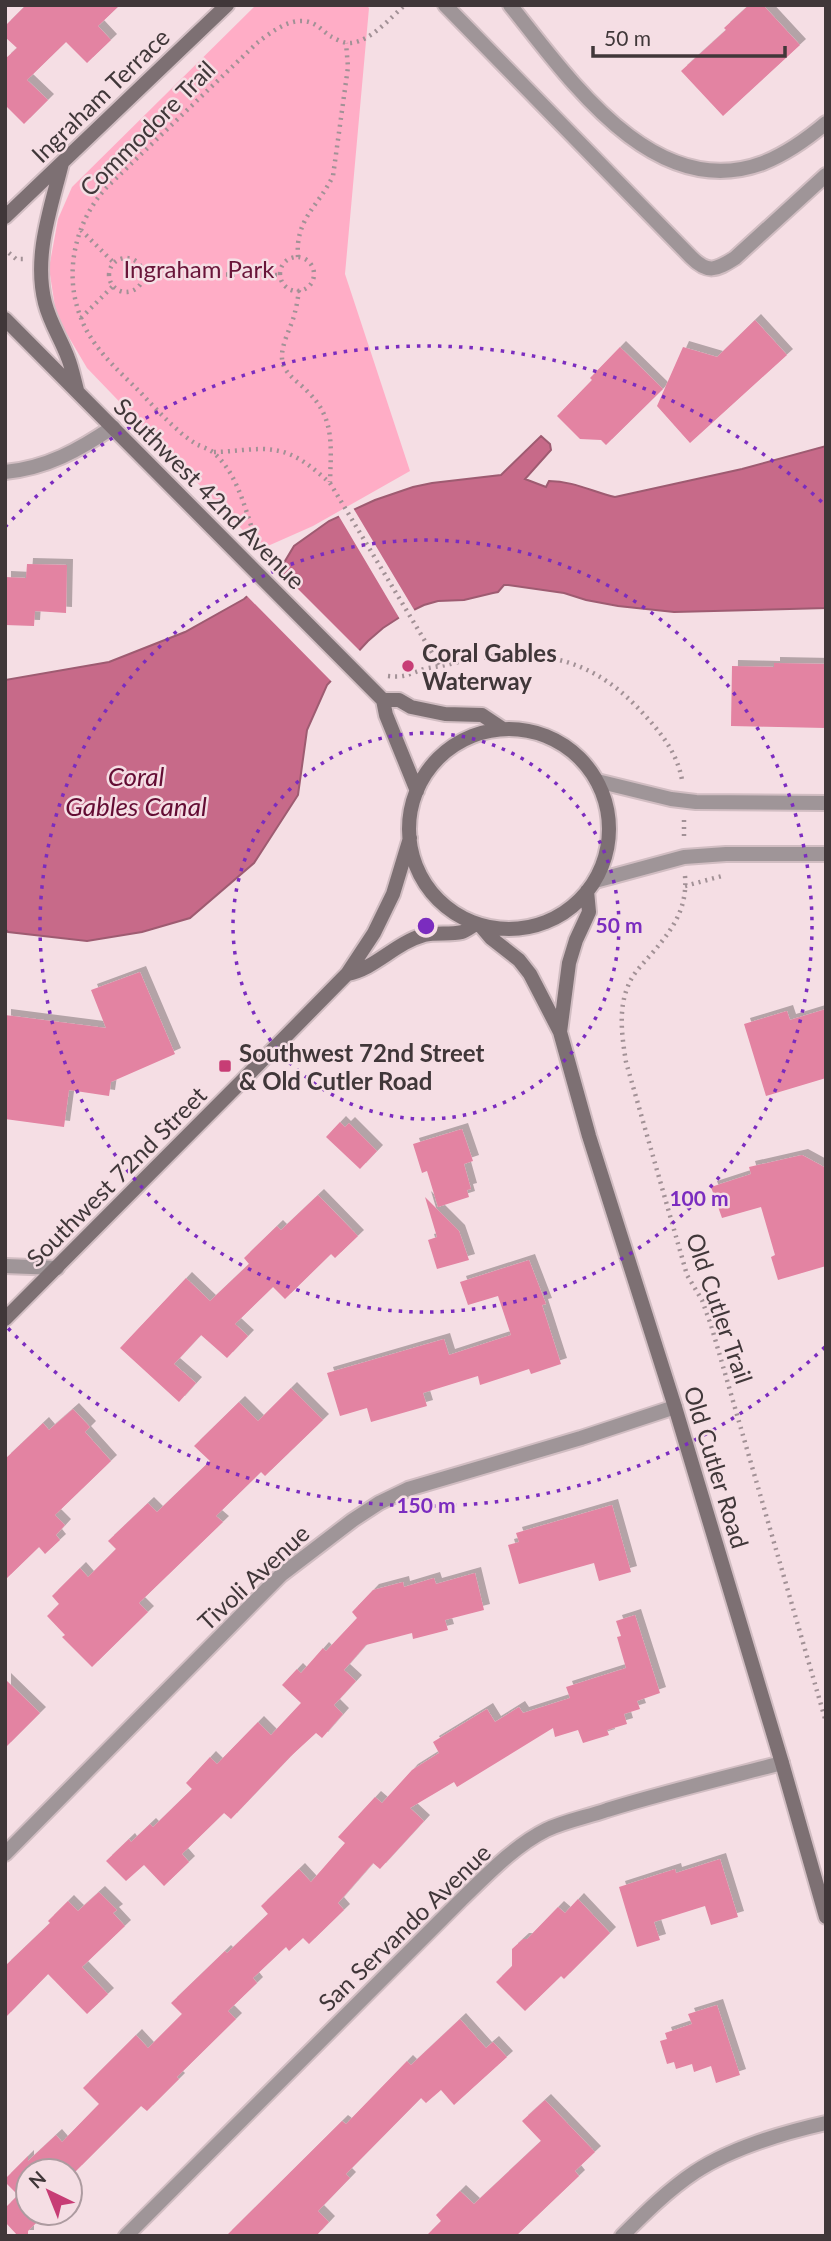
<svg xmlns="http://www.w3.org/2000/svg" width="831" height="2241" font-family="Lato,sans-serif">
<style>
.green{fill:#ffadc6}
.water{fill:#c76a89;stroke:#9e5b71;stroke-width:2}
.pier{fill:#f5dee4}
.building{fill:#e383a2;filter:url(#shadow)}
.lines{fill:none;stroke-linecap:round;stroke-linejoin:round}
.minor-casing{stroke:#d1bdc2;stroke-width:18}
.tertiary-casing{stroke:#d1bdc2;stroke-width:18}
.secondary-casing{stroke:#d1bdc2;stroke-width:18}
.path{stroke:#a29196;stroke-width:4.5;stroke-dasharray:2 5;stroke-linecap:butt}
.minor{stroke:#9f9598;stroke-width:14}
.tertiary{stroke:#9f9598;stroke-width:14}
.secondary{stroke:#7d7073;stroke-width:14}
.ring{fill:none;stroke:#7b2cbf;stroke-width:3.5;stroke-dasharray:3.5 7}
.poi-dot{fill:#c73d75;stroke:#f5dee4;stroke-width:2.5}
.labels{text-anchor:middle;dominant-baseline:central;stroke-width:5;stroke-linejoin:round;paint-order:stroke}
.street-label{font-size:24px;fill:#403739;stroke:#f5dee4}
.park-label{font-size:24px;fill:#691539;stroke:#f5dee4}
.poi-label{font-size:24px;font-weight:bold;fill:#403739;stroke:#f5dee4;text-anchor:start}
.water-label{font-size:26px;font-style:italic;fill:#630c33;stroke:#f5dee4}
.centre{fill:#7b2cbf;stroke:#f5dee4;stroke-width:3.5}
.ring-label{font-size:21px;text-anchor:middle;font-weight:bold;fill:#7b2cbf;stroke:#f5dee4;stroke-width:5;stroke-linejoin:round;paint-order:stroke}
</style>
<defs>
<filter id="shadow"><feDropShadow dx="6" dy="-6" stdDeviation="0" flood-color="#0004"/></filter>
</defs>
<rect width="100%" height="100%" fill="#f5dee4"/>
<!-- green -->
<path class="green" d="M256,5H366L369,8L345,274L410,471L313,526L261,549L87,368L64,329L55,307L49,268L58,219L72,187Z"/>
<!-- water -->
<path class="water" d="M541,436L550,444L551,450L525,479L546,487L549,481C573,481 593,492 615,497L742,469L826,446V608L674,612L618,606L586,600L564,593L508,585H504L498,592L493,593L464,600L438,601L424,605L403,615L383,628L368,641L327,685L307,730L298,795L254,863L190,918L142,932L87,941L8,932L5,929V680L109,662L185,632L244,599L282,566L294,546L329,521L375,500L413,487L432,483L501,475Z"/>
<!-- pier -->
<path class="pier" d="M352,506L416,613L401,621L337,513Z
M276,567L362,653L333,683L245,594Z"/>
<!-- building -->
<path class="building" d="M26,5H120L98,26L111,40L87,63L66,42L27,80L48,100L24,124L5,105V59L17,48L5,37V26Z
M749,5H763L800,45L723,116L681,71L726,30L724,28Z
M755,320L787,355L690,443L657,406L683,347L717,357Z
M620,347L663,389L606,445L601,440L580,439L557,416L592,380L590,378Z
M27,564L67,565L66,613L35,611L34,626L5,625V577L26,578Z
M774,663L826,664V728L731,726L732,666L774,667Z
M140,972L175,1054L111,1082L109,1096L69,1090L64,1127L5,1119V1015L106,1028L91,990Z
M826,1009V1078L766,1096L744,1024L787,1011L790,1020Z
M340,1122L345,1127L349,1123L377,1151L360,1169L326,1137Z
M462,1129L473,1161L464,1164L471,1189L467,1190L469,1197L438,1207L427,1171L422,1173L413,1144Z
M802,1155L826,1168V1266L778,1280L771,1257L775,1255L761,1207L722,1218L711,1187L751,1174L749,1167Z
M318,1195L358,1236L335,1258L331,1254L285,1299L273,1287L235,1324L248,1336L227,1358L201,1335L174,1364L196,1383L179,1402L120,1348L186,1278L210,1301L249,1264L244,1258L277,1226L281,1230Z
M425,1197L459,1231L469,1260L437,1269L428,1240L437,1237Z
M529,1260L546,1304L542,1305L561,1364L531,1374L529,1369L480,1385L478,1376L423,1393L427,1406L371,1422L367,1408L340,1416L327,1373L444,1339L449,1355L511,1335L498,1296L468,1305L460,1282Z
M291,1388L323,1420L265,1476L261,1472L216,1516L223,1522L139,1603L148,1612L92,1667L62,1637L65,1635L47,1616L59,1604L52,1596L80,1568L88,1577L116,1549L108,1541L148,1503L157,1512L210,1461L194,1446L239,1402L258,1421Z
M73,1409L90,1427L85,1432L111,1461L55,1515L65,1525L56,1535L60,1540L45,1554L39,1547L5,1580V1459L43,1423L49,1430Z
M612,1505L631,1572L599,1581L594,1563L519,1584L508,1545L519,1542L516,1533Z
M475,1573L484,1610L445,1620L448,1630L413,1639L412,1633L366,1645L344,1670L356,1681L334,1705L343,1714L322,1738L316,1733L291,1756L231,1819L224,1813L182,1854L189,1862L164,1886L144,1865L126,1881L106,1861L129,1839L131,1842L150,1824L153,1827L192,1789L186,1783L210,1757L217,1764L258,1722L271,1735L301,1703L282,1685L297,1669L301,1673L323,1648L326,1651L357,1618L352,1612L373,1590L403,1582L404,1587L434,1578L436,1584Z
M635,1615L660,1693L637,1701L640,1709L624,1714L627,1724L607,1730L609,1735L583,1743L578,1730L555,1737L553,1728L457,1787L454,1782L410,1808L424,1821L380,1869L373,1863L338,1903L344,1910L309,1944L303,1938L289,1951L286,1947L253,1978L257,1983L228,2011L236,2019L177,2077L179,2079L147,2111L141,2106L76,2171H28V2213H46L28,2231V2236H18L5,2222V2208L18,2195L5,2182V2179L28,2156V2161L56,2135L62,2142L99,2104L83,2088L136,2035L148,2048L182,2014L171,2003L225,1951L227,1953L268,1914L261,1906L299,1869L311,1882L345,1843L338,1837L375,1797L382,1803L412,1770L439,1753L433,1742L487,1709L495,1722L519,1707L523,1713L570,1698L566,1687L626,1668L617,1637L621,1636L616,1621Z
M5,1679L40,1713L5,1748Z
M720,1859L738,1917L711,1925L705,1906L654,1922L660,1940L637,1947L619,1887L675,1869L676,1873Z
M99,1892L117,1910L113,1913L125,1926L82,1967L108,1994L87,2014L48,1974L5,2018V1966L50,1923L48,1921L68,1901L78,1911Z
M578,1899L610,1933L564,1979L561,1976L525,2011L496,1982L512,1966V1949L523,1939H527L558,1907L565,1913Z
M717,2005L740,2075L716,2083L711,2066L694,2072L692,2064L676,2069L674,2062L667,2064L660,2041L667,2039L665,2033L692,2024L688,2014Z
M460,2019L486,2048L493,2042L507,2057L454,2105L441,2090L426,2103L421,2098L346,2174L350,2178L318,2211L329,2222L316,2236H226L342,2121L346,2124L407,2061L411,2065Z
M545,2100L595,2152L575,2171L579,2176L516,2236H426L441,2221L436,2215L460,2191L474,2204L541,2141L522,2121Z"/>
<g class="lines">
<defs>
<path id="minor" d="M445,5L691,257C708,274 716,270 735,258L826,175
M510,5C568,77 653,204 763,163C786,154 807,139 826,123
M5,1854L281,1575L353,1520L379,1503L408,1489L581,1438L675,1407
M126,2236L460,1901C486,1876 514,1846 546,1830C565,1821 587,1817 607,1810C665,1792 724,1778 782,1763
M622,2236C645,2213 668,2190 695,2172C733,2147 782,2133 826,2123"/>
<path id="tertiary" d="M5,472C47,468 79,450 113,427
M597,781L671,799L696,802L826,803
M595,881L684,857L726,854H826
M5,1266L57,1268"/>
<path id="secondary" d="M62,163C51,208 33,256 45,303C50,323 61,339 68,358C72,368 74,379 77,390
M5,217L227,5
M5,319L383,700L386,715L417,791
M383,700H399L411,707L445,714L482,715L503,729
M409 829a100 100 0 1 1 200 0a100 100 0 1 1-200 0Z
M480,925L491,938L519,960L530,974L560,1032L589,1136L675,1407L782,1763L826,1917
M347,974C375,969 395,943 424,935C436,932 450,935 462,932C466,931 472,926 476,924
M560,1032L569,963L576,940L589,912L587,891
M5,1319L241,1082L347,974L374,933L393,894L410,838"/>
</defs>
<!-- minor casing -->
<use href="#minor" class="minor-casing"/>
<!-- tertiary casing -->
<use href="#tertiary" class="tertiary-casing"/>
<!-- secondary casing -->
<use href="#secondary" class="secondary-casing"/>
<!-- path -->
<path class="path" d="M81,230L114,263
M9,253L16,259H23
M298,257C295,219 318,207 333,176L348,67L346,43
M280 274a17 17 0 1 1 34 0a17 17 0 1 1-34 0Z
M109 275a17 17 0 1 1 34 0a17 17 0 1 1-34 0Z
M142,274L280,275
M299,290C298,297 297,305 295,312C292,327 278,348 283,364C287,376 300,383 308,392C335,418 331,447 330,482
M81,318L113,286
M214,452C233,452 256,447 274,450C297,453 314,469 330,483L440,666
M258,545C246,515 240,477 215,454C210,449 202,447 196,444C190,440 184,436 179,431C165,419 153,406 141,393C119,371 92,348 81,318C63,274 75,222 106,188L257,43C271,32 293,15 312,23C319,26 324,32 330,36C336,39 344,44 351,43C371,41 390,18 405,5
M388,676C406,678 408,674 424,669C433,667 442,666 450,664C524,647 584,651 638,708C658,729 677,751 682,780
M684,820V840
M685,876C688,911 669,934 647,959C640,967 632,975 628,986C618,1010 622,1037 626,1062L687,1275L702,1300L711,1325L826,1722
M685,886L722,876"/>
<!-- minor -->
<use href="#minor" class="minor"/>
<!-- tertiary -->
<use href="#tertiary" class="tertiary"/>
<!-- secondary -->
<use href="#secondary" class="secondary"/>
</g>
<!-- distance rings -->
<g class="ring">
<circle cx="426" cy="926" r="193"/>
<circle cx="426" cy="926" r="386"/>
<path d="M825 1347A580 580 0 0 1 5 1325M5 527A580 580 0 0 1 825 505"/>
</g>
<!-- markers -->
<g class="poi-dot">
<circle cx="408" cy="666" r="7"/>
<rect x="218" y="1059" width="14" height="14" rx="3.5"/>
</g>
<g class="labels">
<!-- street labels -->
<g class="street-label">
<text transform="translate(100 95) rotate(-44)">Ingraham Terrace</text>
<text transform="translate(147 128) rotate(-45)">Commodore Trail</text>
<text transform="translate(210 493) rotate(45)">Southwest 42nd Avenue</text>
<text transform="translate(116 1176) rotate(-45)">Southwest 72nd Street</text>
<text transform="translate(720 1308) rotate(71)">Old Cutler Trail</text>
<text transform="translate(717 1467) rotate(73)">Old Cutler Road</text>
<text transform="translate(253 1577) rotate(-43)">Tivoli Avenue</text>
<text transform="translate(404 1927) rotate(-44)">San Servando Avenue</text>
</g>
<!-- park labels -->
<g class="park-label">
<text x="199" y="268">Ingraham Park</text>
</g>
<!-- poi labels -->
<g class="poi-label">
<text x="422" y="652">Coral Gables<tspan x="422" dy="28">Waterway</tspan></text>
<text x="239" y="1052">Southwest 72nd Street<tspan x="239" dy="28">&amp; Old Cutler Road</tspan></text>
</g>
<!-- water labels -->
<g class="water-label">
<text x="136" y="776">Coral<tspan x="136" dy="30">Gables Canal</tspan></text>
</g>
</g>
<circle cx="426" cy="926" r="10" class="centre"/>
<g class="ring-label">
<text x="619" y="933">50 m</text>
<text x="699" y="1206">100 m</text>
<text x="426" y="1513">150 m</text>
</g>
<!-- border -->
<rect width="831" height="2241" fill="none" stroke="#403739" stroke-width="14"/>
<!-- north arrow -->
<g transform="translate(49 2192) rotate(317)"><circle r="33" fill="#f5dee4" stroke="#ad9ba0" stroke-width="2"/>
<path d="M0-5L12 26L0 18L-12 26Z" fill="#c73d75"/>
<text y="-10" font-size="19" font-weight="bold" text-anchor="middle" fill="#403739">N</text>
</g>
<!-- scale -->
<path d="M593 46v10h192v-10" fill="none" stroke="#403739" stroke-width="3.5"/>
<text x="604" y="46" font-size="21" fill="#403739" stroke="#f5dee4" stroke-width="5" paint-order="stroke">50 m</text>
</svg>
